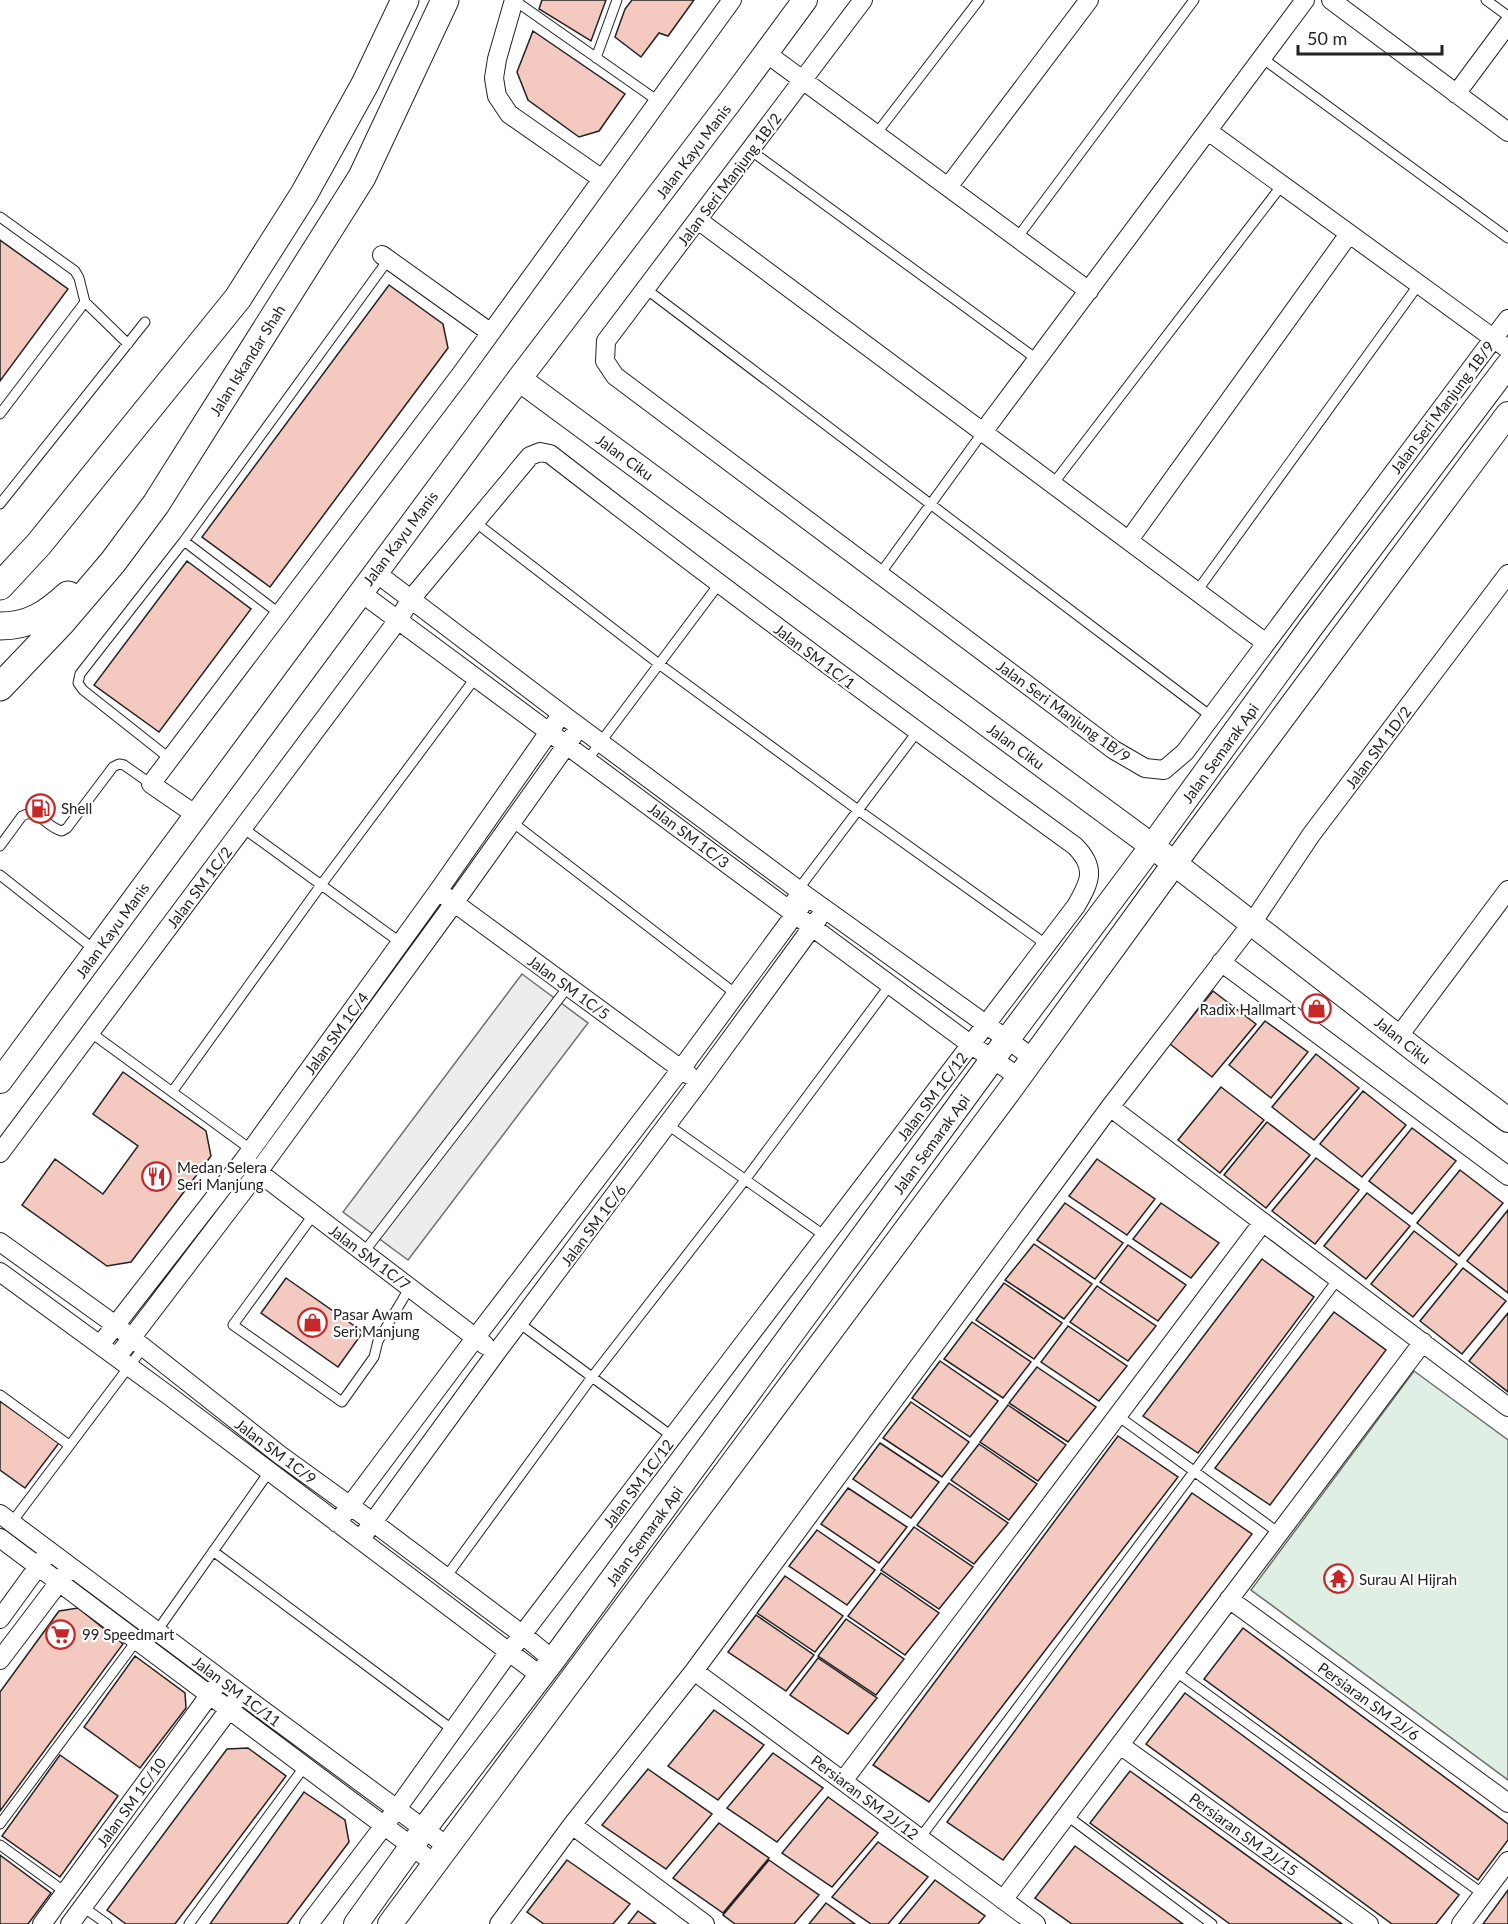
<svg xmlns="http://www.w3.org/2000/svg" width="1508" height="1924" font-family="Lato,sans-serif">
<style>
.green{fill:#e0efe3;stroke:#6f6f6f;stroke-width:1.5}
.parking{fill:#ededed;stroke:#6f6f6f;stroke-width:1.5}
.building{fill:#f3c9c0;stroke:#222;stroke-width:1.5}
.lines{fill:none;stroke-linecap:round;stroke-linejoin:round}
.lane-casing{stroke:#222;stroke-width:11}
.street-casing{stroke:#222;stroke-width:20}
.secondary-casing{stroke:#222;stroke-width:26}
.primary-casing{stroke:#222;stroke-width:29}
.lane{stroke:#fff;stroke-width:9}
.street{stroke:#fff;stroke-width:18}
.secondary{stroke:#fff;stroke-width:24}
.primary{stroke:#fff;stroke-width:27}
.labels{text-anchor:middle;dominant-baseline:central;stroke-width:4.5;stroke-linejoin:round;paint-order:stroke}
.street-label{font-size:15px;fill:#222;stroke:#fff}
.poi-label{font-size:15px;fill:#222;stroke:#fff;text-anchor:start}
</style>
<rect width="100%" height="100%" fill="#fff"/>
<!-- green -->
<path class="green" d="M1414,1371L1508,1440V1780L1251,1590Z"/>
<!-- parking -->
<path class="parking" d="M522,974L588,1023L408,1260L343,1212Z"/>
<!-- building -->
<path class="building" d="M542,0H606L591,41L539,9Z
M632,0H694L668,36L659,33L641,57L615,37L625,9Z
M533,31L625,94L599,131L579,137L528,100L517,72Z
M0,240L68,289L0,381Z
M389,285L443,324L448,348L270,587L202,537Z
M187,561L251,609L159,732L94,685Z
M1213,991L1256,1024L1212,1077L1170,1044Z
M1265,1021L1308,1052L1271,1098L1229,1065Z
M1316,1054L1359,1088L1314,1140L1272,1107Z
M123,1072L206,1131L211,1156L131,1262L107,1266L22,1205L55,1159L103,1194L138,1146L93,1114Z
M1221,1087L1264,1120L1220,1173L1178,1140Z
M1363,1091L1406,1125L1362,1177L1320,1144Z
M1267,1122L1310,1155L1266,1208L1224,1175Z
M1412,1128L1456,1161L1412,1214L1369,1181Z
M1316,1158L1359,1190L1315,1244L1272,1211Z
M1097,1159L1155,1199L1127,1235L1069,1196Z
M1460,1170L1503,1203L1459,1256L1417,1223Z
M1367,1193L1410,1226L1366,1279L1324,1246Z
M1065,1203L1123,1243L1095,1279L1037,1240Z
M1161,1203L1219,1243L1191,1278L1133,1239Z
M1508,1210V1293L1467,1261Z
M1414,1231L1457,1264L1413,1317L1371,1284Z
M1034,1244L1092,1284L1064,1319L1005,1280Z
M1128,1245L1186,1285L1158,1321L1100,1282Z
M1262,1259L1314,1297L1198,1453L1143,1416Z
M1463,1268L1506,1301L1462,1354L1420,1321Z
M286,1278L363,1332L338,1367L261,1313Z
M1004,1283L1062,1323L1034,1359L976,1320Z
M1097,1286L1156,1326L1128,1361L1070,1322Z
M1334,1312L1386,1350L1270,1505L1215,1468Z
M1508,1313V1392L1469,1361Z
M972,1322L1031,1362L1003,1398L944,1359Z
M1068,1326L1127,1366L1099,1401L1041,1362Z
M940,1361L998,1401L970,1437L912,1398Z
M1037,1367L1096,1407L1068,1442L1009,1403Z
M0,1401L59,1443L25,1488L0,1470Z
M911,1402L969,1442L942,1477L883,1438Z
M1008,1405L1066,1445L1038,1481L980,1442Z
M1118,1436L1178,1477L929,1802L873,1765Z
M880,1443L939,1482L911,1518L853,1479Z
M979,1444L1037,1484L1009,1520L951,1480Z
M949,1483L1008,1523L974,1564L917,1525Z
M848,1488L907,1527L879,1563L821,1524Z
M1192,1493L1252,1534L1003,1860L947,1822Z
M914,1527L973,1567L939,1609L881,1570Z
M817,1530L875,1570L847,1605L789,1566Z
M881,1573L939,1613L905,1655L848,1616Z
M785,1576L843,1616L815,1652L757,1613Z
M78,1608L123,1644L0,1811V1692L59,1611Z
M756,1615L814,1655L786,1691L728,1652Z
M846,1619L904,1659L876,1695L818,1656Z
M1243,1628L1508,1824V1840L1478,1880L1204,1679Z
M135,1656L185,1693L186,1708L140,1768L84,1727Z
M818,1658L877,1698L848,1734L790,1695Z
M1185,1693L1459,1895L1436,1924H1392L1146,1744Z
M714,1710L764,1745L718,1800L668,1766Z
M248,1748L286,1776L175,1924H126L107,1910L227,1749Z
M773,1753L823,1788L777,1842L727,1808Z
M60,1755L118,1796L60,1877L2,1836Z
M648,1769L712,1814L666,1869L602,1825Z
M1130,1771L1342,1924H1230L1090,1823Z
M304,1792L345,1820L349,1842L287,1924H210Z
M828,1797L878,1833L832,1887L782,1853Z
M719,1823L769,1858L723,1913L673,1878Z
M878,1842L928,1877L888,1924H871L832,1897Z
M1075,1846L1183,1924H1072L1035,1898Z
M0,1855L51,1893L28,1924H0Z
M567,1860L630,1904L613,1924H544L527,1912Z
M769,1860L819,1895L794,1924H735L723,1915Z
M935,1880L985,1916L978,1924H899Z
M1508,1890V1924H1483Z
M826,1903L855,1924H809Z
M638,1911L656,1924H628Z"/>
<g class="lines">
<defs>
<path id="lane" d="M514,0L658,101
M1486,0L1508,16
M596,58L617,0
M1262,58L1508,238
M876,134L979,0
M750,150L1038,360
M0,217L75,271L79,278L85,302L128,344
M1017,238L1194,0
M646,289L1212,717
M0,414L85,302
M1053,484L1282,185
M0,504L145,322
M475,522L659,664L858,810L1047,945
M184,541L280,614
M880,574L983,432
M1197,591L1419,284
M169,758L83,690L78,683L80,674L184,541L388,260
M588,759L719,584
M512,822L736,994
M243,828L401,943
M0,846L22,816C38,807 47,828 62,831L67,828L113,767L119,764L124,765L151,784
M0,875L95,950
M785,907L917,732
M90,1032L253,1151
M172,1092L321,885L476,677
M668,1125L825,1236
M314,1214L233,1325L342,1402L374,1357L378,1341L410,1287
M364,1252L568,987
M519,1323L673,1437
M0,1395L69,1445
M1118,1416L1279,1533
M12,1522L143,1348
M213,1551L453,1730
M446,1577L592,1377L745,1180L890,985
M157,1631L269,1472
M1175,1671L1483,1894
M1066,1815L1212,1924
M0,1824L137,1640
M920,1838L1338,1279
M0,1845L65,1892
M83,1907L107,1924
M189,1924L305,1766"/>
<path id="street" d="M514,0L497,59L494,78L497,96L509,114L602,179
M863,0L606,341L605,361L615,376L1114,750L1145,768L1164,770L1185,752L1508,319
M1331,0L1508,132
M766,53L1089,291
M1456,94L1508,24
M1208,131L1508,349
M948,187L1089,0
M698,220L1266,643
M382,255L491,333
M983,432L1305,0
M1129,540L1349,234
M375,572L562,714L808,897L1033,1058
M360,592L970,1044L1019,1077
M196,815L151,784L461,374L732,0
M445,896L689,1075
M1221,962L1508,1176
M1398,1037L1508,890
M1110,1107L1508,1407
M0,1153L398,620L411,599L530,456L540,452L550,454C723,588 898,718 1075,846C1097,868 1090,882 1076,906L509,1652L396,1810L309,1924
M249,1165L485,1345
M0,1242L114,1324L280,1455L374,1523L523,1635L553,1660
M0,1272L168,1395L541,1676
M100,1345L243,1161L438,891L556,722
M117,1357L258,1172L454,903L573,736
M0,1514L241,1694L447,1846
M337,1523L476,1337L681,1069L801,906
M0,1538L434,1863
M360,1540L496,1353L699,1082L818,919
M1229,1599L1508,1803
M0,1619L45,1557
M0,1660L66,1573
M694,1671L1036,1924
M1120,1745L1369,1924
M843,1781L1263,1222
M572,1825L705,1924
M1003,1900L1423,1342
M42,1924L216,1686
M70,1924L236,1700
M499,1924L572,1825L694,1671L1110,1107L1252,923L1311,835L1508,574
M1461,1924L1508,1861"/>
<path id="secondary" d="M519,379L1152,846L1424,1057L1508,1120
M0,1081L519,379L735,95L805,0
M356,1924L424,1829L553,1660L992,1060L1152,846L1311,627L1508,365
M390,1924L1009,1091L1174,864L1508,414"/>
<path id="primary" d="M0,586L39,544L238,298L304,194L365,84L405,0
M0,626C30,626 47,614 68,595
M0,687L61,623L113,562L156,504L362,177L445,0"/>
</defs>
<!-- lane casing -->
<use href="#lane" class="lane-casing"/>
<!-- street casing -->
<use href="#street" class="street-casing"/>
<!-- secondary casing -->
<use href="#secondary" class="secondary-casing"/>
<!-- primary casing -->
<use href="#primary" class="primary-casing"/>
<!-- lane -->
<use href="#lane" class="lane"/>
<!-- street -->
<use href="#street" class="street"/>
<!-- secondary -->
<use href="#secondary" class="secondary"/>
<!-- primary -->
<use href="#primary" class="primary"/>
</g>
<!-- icons -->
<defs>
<symbol id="fuel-ring" viewBox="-11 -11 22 22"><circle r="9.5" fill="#fff" stroke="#c62828" stroke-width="1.5"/><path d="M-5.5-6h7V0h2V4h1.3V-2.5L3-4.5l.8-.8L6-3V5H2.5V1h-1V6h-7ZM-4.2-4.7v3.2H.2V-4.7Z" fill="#c62828"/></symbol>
<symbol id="shop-ring" viewBox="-11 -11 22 22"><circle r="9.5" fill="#fff" stroke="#c62828" stroke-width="1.5"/><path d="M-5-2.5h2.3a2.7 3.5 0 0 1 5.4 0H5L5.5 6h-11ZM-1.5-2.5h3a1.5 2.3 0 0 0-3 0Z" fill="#c62828"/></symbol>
<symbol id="restaurant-ring" viewBox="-11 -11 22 22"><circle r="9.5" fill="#fff" stroke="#c62828" stroke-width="1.5"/><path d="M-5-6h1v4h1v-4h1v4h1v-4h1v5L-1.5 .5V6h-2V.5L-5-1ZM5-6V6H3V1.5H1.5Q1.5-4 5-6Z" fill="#c62828"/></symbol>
<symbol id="temple-ring" viewBox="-11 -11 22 22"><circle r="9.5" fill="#fff" stroke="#c62828" stroke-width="1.5"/><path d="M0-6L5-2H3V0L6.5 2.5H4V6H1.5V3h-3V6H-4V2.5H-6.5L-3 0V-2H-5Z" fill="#c62828"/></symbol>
<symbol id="supermarket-ring" viewBox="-11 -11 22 22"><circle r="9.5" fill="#fff" stroke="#c62828" stroke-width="1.5"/><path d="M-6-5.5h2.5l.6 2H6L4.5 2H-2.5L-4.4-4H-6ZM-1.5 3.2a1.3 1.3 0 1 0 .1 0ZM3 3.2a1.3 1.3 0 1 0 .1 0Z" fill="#c62828"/></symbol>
</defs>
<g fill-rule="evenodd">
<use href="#fuel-ring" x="24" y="792" width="33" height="33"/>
<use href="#shop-ring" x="1300" y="992" width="33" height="33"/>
<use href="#restaurant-ring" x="140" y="1160" width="33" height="33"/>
<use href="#shop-ring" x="296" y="1306" width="33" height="33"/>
<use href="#temple-ring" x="1322" y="1562" width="33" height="33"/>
<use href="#supermarket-ring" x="44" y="1618" width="33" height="33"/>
</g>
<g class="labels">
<!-- street labels -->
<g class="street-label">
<text transform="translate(693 151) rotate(-53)">Jalan Kayu Manis</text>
<text transform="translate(729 179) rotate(-53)">Jalan Seri Manjung 1B/2</text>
<text transform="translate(247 360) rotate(-58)">Jalan Iskandar Shah</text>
<text transform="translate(1442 407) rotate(-53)">Jalan Seri Manjung 1B/9</text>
<text transform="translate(625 457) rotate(36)">Jalan Ciku</text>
<text transform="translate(400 538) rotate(-53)">Jalan Kayu Manis</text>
<text transform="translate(815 656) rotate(37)">Jalan SM 1C/1</text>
<text transform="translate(1064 711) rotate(36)">Jalan Seri Manjung 1B/9</text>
<text transform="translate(1016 746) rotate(36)">Jalan Ciku</text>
<text transform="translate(1378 747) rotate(-53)">Jalan SM 1D/2</text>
<text transform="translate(1220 753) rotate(-54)">Jalan Semarak Api</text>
<text transform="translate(689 835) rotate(37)">Jalan SM 1C/3</text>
<text transform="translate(199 887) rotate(-53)">Jalan SM 1C/2</text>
<text transform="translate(112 930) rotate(-54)">Jalan Kayu Manis</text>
<text transform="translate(569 987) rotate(36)">Jalan SM 1C/5</text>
<text transform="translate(336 1033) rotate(-54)">Jalan SM 1C/4</text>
<text transform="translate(1403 1040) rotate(38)">Jalan Ciku</text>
<text transform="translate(932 1096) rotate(-53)">Jalan SM 1C/12</text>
<text transform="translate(931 1144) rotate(-54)">Jalan Semarak Api</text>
<text transform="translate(593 1225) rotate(-53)">Jalan SM 1C/6</text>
<text transform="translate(370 1257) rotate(37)">Jalan SM 1C/7</text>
<text transform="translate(276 1451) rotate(37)">Jalan SM 1C/9</text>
<text transform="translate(638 1483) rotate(-53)">Jalan SM 1C/12</text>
<text transform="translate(644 1536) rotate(-54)">Jalan Semarak Api</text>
<text transform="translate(237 1691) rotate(37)">Jalan SM 1C/11</text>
<text transform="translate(1369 1701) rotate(36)">Persiaran SM 2J/6</text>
<text transform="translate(865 1797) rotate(37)">Persiaran SM 2J/12</text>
<text transform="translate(131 1802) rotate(-54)">Jalan SM 1C/10</text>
<text transform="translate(1244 1834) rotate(36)">Persiaran SM 2J/15</text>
</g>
<!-- poi labels -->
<g class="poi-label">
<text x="61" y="808">Shell</text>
<text x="1296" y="1009" text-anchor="end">Radix Hallmart</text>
<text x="177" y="1167">Medan Selera<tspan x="177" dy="17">Seri Manjung</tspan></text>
<text x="333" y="1314">Pasar Awam<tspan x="333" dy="17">Seri Manjung</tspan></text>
<text x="1359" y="1579">Surau Al Hijrah</text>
<text x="82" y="1634">99 Speedmart</text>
</g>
</g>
<!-- scale -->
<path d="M1298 45v9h144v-9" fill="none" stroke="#222222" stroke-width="3"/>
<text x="1307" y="45" font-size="18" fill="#222222" stroke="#ffffff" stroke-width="4.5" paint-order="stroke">50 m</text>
</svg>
